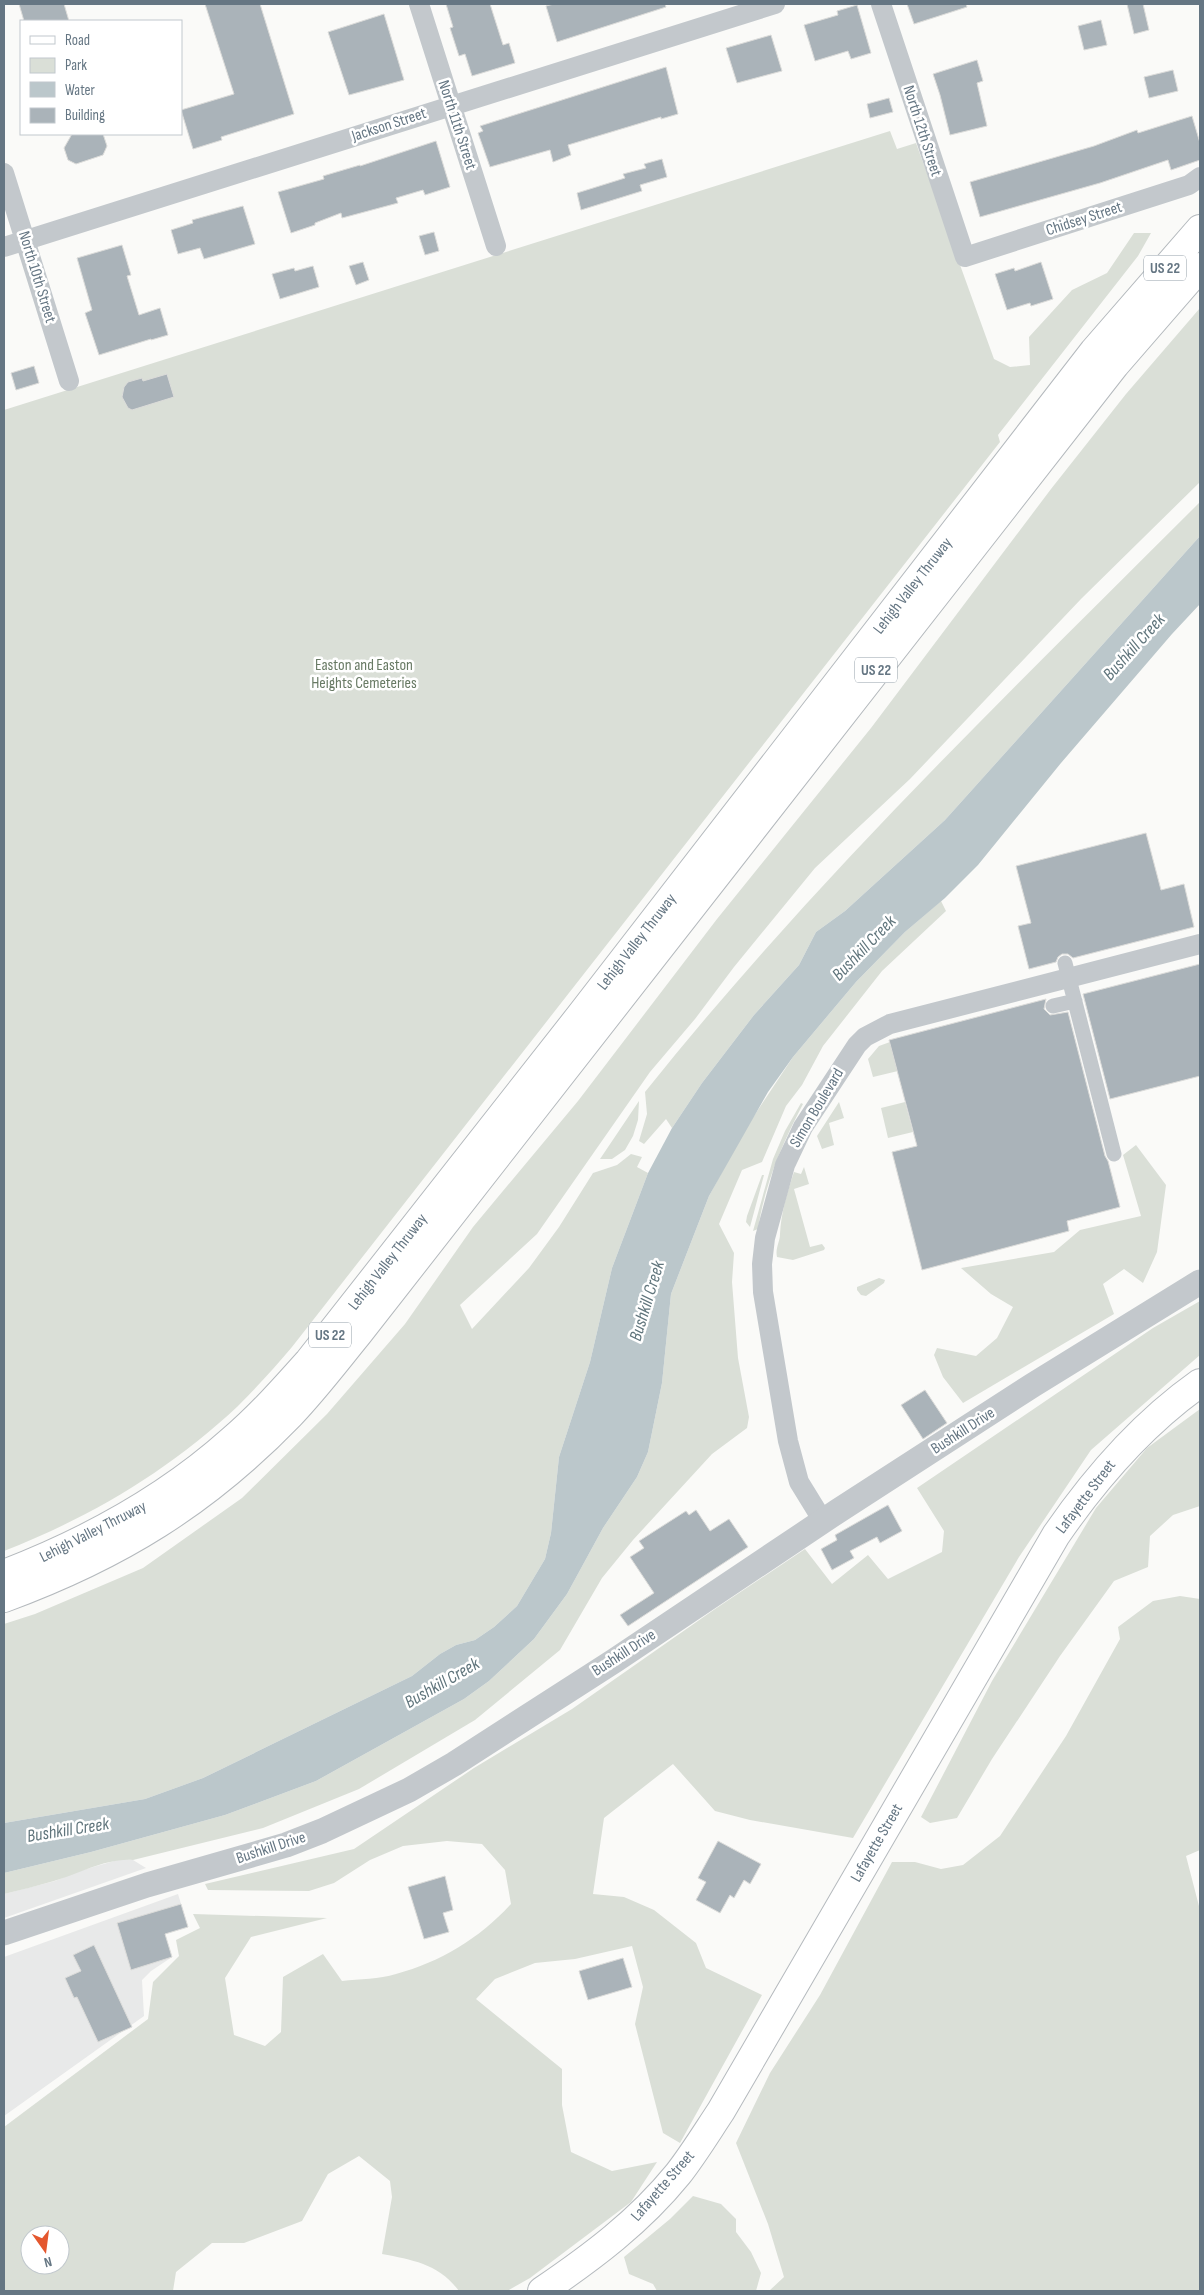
<svg xmlns="http://www.w3.org/2000/svg" width="1204" height="2295" font-family="'Sofia Sans Condensed',sans-serif">
<style>
.built{fill:#e8e9e9}
.green{fill:#dadfd7;fill-rule:evenodd}
.water{fill:#bbc7cb}
.building{fill:#aab3b9;stroke:#dcdcda}
.lines{fill:none;stroke-linecap:round;stroke-linejoin:round}
.primary-casing{stroke:#b5babe;stroke-width:30}
.motorway-casing{stroke:#b4b9bd;stroke-width:30}
.pedestrian{stroke:#c3c8cc;stroke-width:15}
.minor{stroke:#c3c8cc;stroke-width:20}
.tertiary{stroke:#c3c8cc;stroke-width:25}
.primary{stroke:#fff;stroke-width:28}
.motorway{stroke:#fff;stroke-width:28}
.labels{text-anchor:middle;dominant-baseline:central;stroke-width:5;stroke-linejoin:round;paint-order:stroke}
.shield{fill:#fff;stroke:#939fa8;stroke-width:1}
.shield-label{font-size:15px;font-weight:bold;fill:#657683}
.street-label{font-size:16px;fill:#657683;stroke:#fff}
.park-label{font-size:16px;fill:#687a64;stroke:#fff}
.water-label{font-size:18px;font-style:italic;fill:#60757c;stroke:#fff}
</style>
<rect width="100%" height="100%" fill="#fafaf8"/>
<!-- built -->
<path class="built" d="M121,1859L133,1860L146,1868L4,1918V1894L55,1881L76,1872Z
M178,1894L188,1927L165,1934L172,1957L151,1971L142,1980L144,2016L4,2116V1957Z"/>
<!-- green -->
<path class="green" d="M890,131L897,149L916,143L994,359L1010,367L1030,365L1029,337L1072,290L1107,273L1134,233H1151L1138,256L998,435L1000,442L292,1347C275,1367 257,1387 238,1406C170,1470 91,1517 4,1551V410Z
M1200,308V482L1081,599L910,779L815,868L734,967L695,1019L650,1072L537,1234L460,1305L472,1329L529,1268L559,1227L593,1173L617,1165L631,1154L642,1157L637,1167L648,1173L612,1268L590,1362L559,1457L551,1533L545,1559L517,1606L494,1627L475,1640L456,1645L440,1654L412,1676L203,1778L145,1799L4,1823V1624L35,1614L143,1568L242,1498L327,1414L405,1324L473,1227L578,1101L717,919L871,728L1051,489L1126,394Z
M1200,502V536L945,820L845,911L816,932L799,965L754,1015L702,1083L672,1128L666,1119L644,1144L639,1141L647,1114L645,1092C814,880 1009,693 1200,502Z
M941,901L946,911L882,971L823,1046L802,1085L786,1106L762,1162L742,1170L719,1224L734,1253L732,1282L738,1358L749,1417L747,1428L712,1454L633,1540L602,1578L560,1650L475,1720L359,1789L263,1828L133,1860C105,1858 80,1874 54,1881C37,1886 20,1890 4,1894V1873L91,1852L225,1815L316,1781L464,1699L489,1681L534,1639L567,1594L603,1528L637,1477L648,1452L662,1383L671,1294L709,1196L746,1128L793,1057L856,982L905,932Z
M890,1042L898,1071L873,1077L868,1059L879,1046Z
M639,1101L638,1120L633,1136L625,1150L612,1159H600Z
M839,1102L844,1118L829,1123L834,1145L822,1149L817,1136Z
M905,1102L913,1132L888,1138L881,1108Z
M801,1103L803,1104C782,1144 765,1183 758,1229L753,1231L773,1159L785,1131Z
M1136,1145L1166,1185L1157,1252L1143,1283L1124,1269L1103,1284L1114,1314L963,1403L943,1377L934,1355L937,1348L976,1356L997,1338L1013,1307L991,1294L961,1268L1054,1252L1080,1230L1141,1216L1123,1155Z
M804,1167L809,1184L794,1189L810,1247L822,1244L825,1248L824,1250L793,1260L777,1257C775,1248 780,1242 780,1234C781,1213 787,1193 794,1172L801,1174Z
M762,1175H764L750,1227L746,1222L747,1216Z
M879,1278L885,1280L884,1283L866,1296L861,1295L857,1290V1287Z
M1200,1301V1355L1091,1450L1019,1557L853,1838L750,1820L715,1811L673,1764L604,1818L593,1894L624,1897L654,1910L696,1943L706,1968L762,1995L680,2143L663,2133L635,2024L643,1987L632,1946L575,1959L535,1963L495,1979L476,1999L562,2069V2105L571,2152L612,2171L657,2162L631,2202L530,2278L507,2291H459C439,2264 413,2260 382,2254L392,2197L390,2181L359,2156L328,2174L302,2221L244,2243H212L176,2272L173,2291H4V2127L148,2019L153,1982L179,1956L176,1940L200,1928L193,1914L327,1918L251,1937L225,1978L234,2035L265,2046L281,2032L283,1977L323,1954L342,1981C360,1979 379,1979 396,1974C441,1962 480,1938 511,1904L505,1870L482,1844L447,1841L403,1846L370,1860L334,1883L309,1891L208,1890L205,1884L354,1849L474,1768L572,1709L715,1609L805,1549L832,1584L868,1555L888,1579L942,1552L944,1531L917,1488L1153,1328ZM30,2235H60V2265H30Z
M1200,1409V1506L1173,1515L1150,1536L1148,1567L1114,1581L1060,1656L992,1759L957,1818L930,1823L921,1817L992,1681L1096,1508L1147,1448Z
M1180,1596L1200,1599V1850L1186,1856L1200,1910V2291H769L784,2277L768,2224L736,2143L770,2073L820,1995L892,1862H915L941,1869L963,1865L1000,1836L1066,1736L1120,1639L1118,1627L1153,1601Z
M693,2196L721,2204L736,2219V2232L751,2252L761,2273L756,2291H657L653,2284L629,2274L624,2257L670,2219Z"/>
<!-- water -->
<path class="water" d="M1200,536V604L1172,634L1061,763L978,865L945,898L905,932L856,982L793,1057L768,1092L709,1196L671,1294L662,1383L648,1452L637,1477L603,1528L567,1594L534,1639L489,1681L464,1699L316,1781L225,1815L91,1852L4,1873V1823L145,1799L203,1778L412,1676L440,1654L456,1645L475,1640L494,1627L517,1606L545,1559L551,1533L559,1457L590,1362L612,1268L648,1173L672,1128L702,1083L754,1015L799,965L816,932L845,911L945,820Z"/>
<!-- building -->
<path class="building" d="M19,4H64L69,21H24Z
M205,4H260L294,114L221,137L222,140L193,149L181,110L234,94Z
M446,4H490L503,45L509,43L515,63L472,76L465,54L459,56L450,28L453,27Z
M554,4H665L666,7L557,42L546,6Z
M907,4H966L967,7L914,24Z
M1127,4H1143L1149,30L1134,34Z
M857,5L871,53L851,59L848,51L815,61L804,25L838,15L837,11Z
M384,14L404,80L349,95L328,32Z
M1101,20L1107,45L1084,50L1078,26Z
M771,35L782,71L737,83L726,48Z
M977,60L983,81L977,83L987,126L950,135L940,95L933,74Z
M666,67L678,114L661,119V117L568,145L571,155L553,162L550,150L490,167L478,133L483,131L480,126Z
M1173,70L1178,91L1149,98L1144,77Z
M889,98L893,112L870,118L867,104Z
M1192,116L1200,143V160L1171,170L1168,160L1100,183L980,217L970,182L1094,146L1137,130L1138,133Z
M72,134H103L107,146L103,155L76,164L68,160L64,148Z
M436,141L450,187L425,195L423,190L396,198L398,203L342,218L341,213L315,223V225L291,233L278,192L324,179L323,176L360,165V166Z
M662,159L667,177L640,185L642,191L581,210L577,193L625,178L623,174L646,168L644,164Z
M243,206L255,244L204,259L200,248L178,254L171,230L193,223L192,220Z
M434,232L439,251L425,255L419,236Z
M122,245L131,275L127,276L139,315L160,308L168,335L151,340V339L99,355L85,313L92,310L77,258Z
M363,262L369,280L356,285L349,266Z
M1041,262L1053,299L1031,306L1030,303L1007,310L995,274L1014,268L1015,271Z
M313,266L319,287L280,299L272,274L294,268L295,271Z
M34,366L39,383L16,390L11,373Z
M167,374L174,397L132,410L128,408L122,397L124,387L128,382L142,378L143,381Z
M1146,833L1161,890L1184,884L1194,927L1073,958L1068,954H1062L1058,957L1056,962L1029,969L1018,926L1031,923L1016,866Z
M1200,964V1076L1110,1099L1083,994Z
M1046,999L1044,1009L1050,1015L1068,1012L1105,1156L1108,1161L1120,1207L1067,1221L1069,1231L922,1270L892,1152L917,1146L889,1040Z
M925,1390L947,1423L923,1439L901,1405Z
M888,1505L902,1531L880,1543L877,1537L850,1551L854,1558L832,1570L821,1549L837,1540L835,1535Z
M696,1510L710,1531L729,1519L748,1547L628,1626L620,1615L654,1593L630,1557L644,1548L639,1541L686,1511L689,1515Z
M718,1841L761,1864L750,1884L744,1880L734,1898L730,1895L720,1913L696,1900L706,1882L698,1878Z
M445,1876L453,1910L443,1913L449,1932L424,1939L408,1887Z
M181,1904L188,1927L165,1934L172,1957L131,1970L117,1923Z
M94,1945L132,2027L98,2042L77,1997L74,1998L65,1978L81,1971L73,1955Z
M623,1958L632,1987L588,2000L579,1971Z"/>
<g class="lines">
<defs>
<path id="primary" d="M542,2291C592,2257 639,2222 678,2174C693,2155 707,2132 721,2111L1056,1535C1096,1477 1142,1424 1200,1383"/>
<path id="motorway" d="M4,1574C87,1542 165,1500 232,1440C260,1416 284,1389 309,1361L583,1012L1094,351L1200,229
M4,1598C118,1556 205,1503 290,1415C314,1390 336,1361 358,1334L1115,365L1200,267"/>
</defs>
<!-- primary casing -->
<use href="#primary" class="primary-casing"/>
<!-- motorway casing -->
<use href="#motorway" class="motorway-casing"/>
<!-- pedestrian -->
<path class="pedestrian" d="M1065,963L1114,1154
M1053,1006L1075,1001"/>
<!-- minor -->
<path class="minor" d="M419,4L496,246
M881,4L965,257L1189,185L1200,177
M4,173L69,381
M4,247L775,4
M823,1521L799,1482L788,1441L763,1292L762,1264L765,1238L785,1165L803,1127L857,1045L865,1037L890,1024L1200,944"/>
<!-- tertiary -->
<path class="tertiary" d="M4,1933L147,1885L286,1845L322,1831L409,1790L454,1764L614,1661L838,1511L1033,1385L1200,1282"/>
<!-- primary -->
<use href="#primary" class="primary"/>
<!-- motorway -->
<use href="#motorway" class="motorway"/>
</g>
<g class="labels">
<!-- shield labels -->
<g class="shield">
<rect x="1144" y="255.5" width="42" height="25" rx="4"/>
<rect x="855" y="657.5" width="42" height="25" rx="4"/>
<rect x="309" y="1322.5" width="42" height="25" rx="4"/>
</g>
<g class="shield-label">
<text x="1165" y="268">US 22</text>
<text x="876" y="670">US 22</text>
<text x="330" y="1335">US 22</text>
</g>
<!-- street labels -->
<g class="street-label">
<text transform="translate(389 125) rotate(-18)">Jackson Street</text>
<text transform="translate(457 125) rotate(72)">North 11th Street</text>
<text transform="translate(922 131) rotate(72)">North 12th Street</text>
<text transform="translate(1084 219) rotate(-18)">Chidsey Street</text>
<text transform="translate(37 277) rotate(73)">North 10th Street</text>
<text transform="translate(913 586) rotate(-52)">Lehigh Valley Thruway</text>
<text transform="translate(637 942) rotate(-52)">Lehigh Valley Thruway</text>
<text transform="translate(817 1108) rotate(-59)">Simon Boulevard</text>
<text transform="translate(388 1262) rotate(-52)">Lehigh Valley Thruway</text>
<text transform="translate(963 1431) rotate(-33)">Bushkill Drive</text>
<text transform="translate(1086 1497) rotate(-53)">Lafayette Street</text>
<text transform="translate(93 1532) rotate(-27)">Lehigh Valley Thruway</text>
<text transform="translate(624 1653) rotate(-33)">Bushkill Drive</text>
<text transform="translate(877 1843) rotate(-60)">Lafayette Street</text>
<text transform="translate(271 1848) rotate(-18)">Bushkill Drive</text>
<text transform="translate(663 2186) rotate(-49)">Lafayette Street</text>
</g>
<!-- park labels -->
<g class="park-label">
<text x="364" y="665">Easton and Easton<tspan x="364" dy="18">Heights Cemeteries</tspan></text>
</g>
<!-- water labels -->
<g class="water-label">
<text transform="translate(1134 647) rotate(-48)">Bushkill Creek</text>
<text transform="translate(864 948) rotate(-46)">Bushkill Creek</text>
<text transform="translate(647 1301) rotate(-73)">Bushkill Creek</text>
<text transform="translate(442 1683) rotate(-30)">Bushkill Creek</text>
<text transform="translate(68 1830) rotate(-9)">Bushkill Creek</text>
</g>
</g>
<!-- border -->
<rect width="1204" height="2295" fill="none" stroke="#657683" stroke-width="10"/>
<!-- legend -->
<rect x="20" y="20" width="162" height="115" fill="#ffffff" stroke="#c1c8cd"/>
<rect x="30" y="36" width="25" height="8" fill="#ffffff" stroke="#c1c8cd"/>
<text x="65" y="45" font-size="15" fill="#657683">Road</text>
<rect x="30" y="58" width="25" height="15" fill="#dadfd7" stroke="#c1c8cd"/>
<text x="65" y="70" font-size="15" fill="#657683">Park</text>
<rect x="30" y="82" width="25" height="15" fill="#bbc7cb" stroke="#c1c8cd"/>
<text x="65" y="95" font-size="15" fill="#657683">Water</text>
<rect x="30" y="108" width="25" height="15" fill="#aab3b9" stroke="#c1c8cd"/>
<text x="65" y="120" font-size="15" fill="#657683">Building</text>
<!-- north arrow -->
<g transform="translate(45 2250) rotate(166)"><circle r="24" fill="#ffffff" stroke="#c1c8cd"/>
<path d="M0-4L9 19L0 12L-9 19Z" fill="#e4572e"/>
<text y="-8" font-size="14" font-weight="bold" text-anchor="middle" fill="#657683">N</text>
</g>
</svg>
